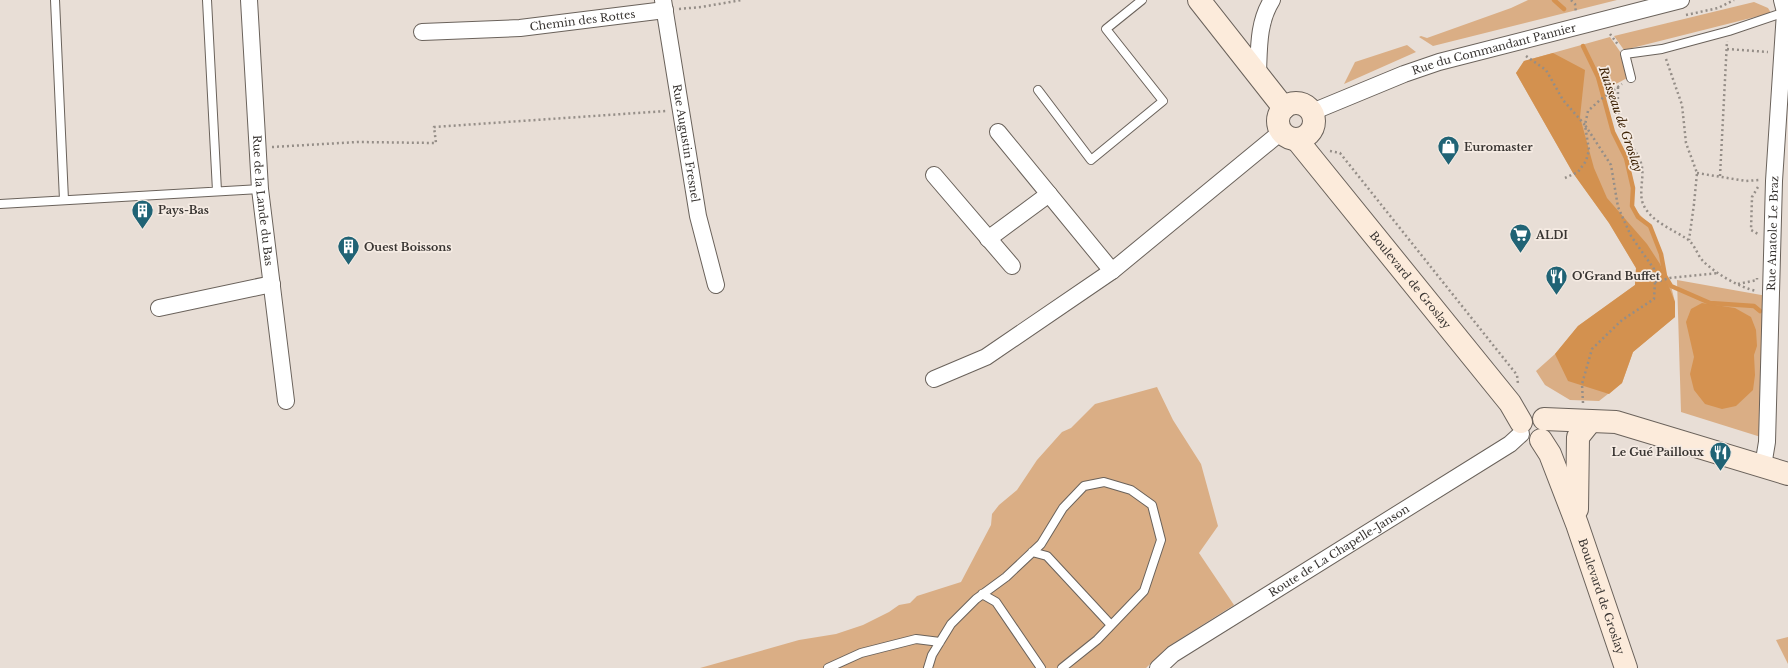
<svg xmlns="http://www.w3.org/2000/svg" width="1788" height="668" font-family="'Libre Baskerville',serif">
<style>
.green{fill:#daae85}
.forest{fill:#d3914f}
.water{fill:#d59250}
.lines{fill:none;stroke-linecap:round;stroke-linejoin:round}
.stream{stroke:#d59250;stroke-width:4.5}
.lane-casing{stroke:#6a625b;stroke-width:10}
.street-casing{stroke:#6a625b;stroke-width:18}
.secondary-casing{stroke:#6a625b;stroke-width:24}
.path{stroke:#958e88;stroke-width:2.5;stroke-dasharray:2 3;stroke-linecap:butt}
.lane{stroke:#fff;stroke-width:8}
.street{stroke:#fff;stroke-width:16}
.secondary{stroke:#fcebdb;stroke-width:22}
.labels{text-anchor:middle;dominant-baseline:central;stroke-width:3.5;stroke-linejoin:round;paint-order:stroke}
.street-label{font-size:11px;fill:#393532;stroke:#f5ebe3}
.poi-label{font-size:11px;font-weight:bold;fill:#393532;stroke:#f5ebe3;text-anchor:start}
.water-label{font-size:12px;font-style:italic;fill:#3e2306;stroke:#f5ebe3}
</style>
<rect width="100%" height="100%" fill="#e8ded6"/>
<!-- green -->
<path class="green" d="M1528,0H1617L1433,46L1419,37L1421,36L1427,38L1511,8Z
M1754,2L1768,8L1771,13L1624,50L1614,36Z
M1610,37L1621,53L1629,77L1603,91L1613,132L1626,158L1630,171L1633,188L1632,206L1650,226L1661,254L1665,276L1671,286L1675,302V317L1633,352L1622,383L1599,401L1570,400L1545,385L1536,371L1555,354L1578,326L1635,285L1636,268L1609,223L1573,173L1516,73L1524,61Z
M1407,45L1416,52L1344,84L1355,62Z
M1677,280L1767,296L1764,438L1681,412Z
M1157,387L1173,420L1201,464L1218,526L1199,553L1234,605L1169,646L1146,668H700L799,640L836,634L863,625L889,612L899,605L910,603L917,596L961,582L991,525L992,514L999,505L1017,490L1037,460L1062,432L1071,428L1095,404Z
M1788,637V664L1776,640Z"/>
<!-- forest -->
<path class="forest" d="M1553,53L1585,70L1580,117L1594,168L1607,198L1647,244L1660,264L1675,302V317L1633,352L1622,383L1609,394L1568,381L1555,354L1578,326L1635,285L1636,268L1609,223L1573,173L1516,73L1524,61Z"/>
<!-- water -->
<path class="water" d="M1702,303L1735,308L1751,317L1756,330L1757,346L1754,355L1755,375L1753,390L1736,406L1722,409L1705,404L1694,390L1690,374L1694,357L1686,322L1691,309Z"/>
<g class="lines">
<!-- stream -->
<path class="stream" d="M1554,0L1564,9
M1583,46L1598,77L1613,132L1626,158L1633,188L1632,206L1638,217L1650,226L1661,254L1665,276L1671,286L1710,303L1754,306L1760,311"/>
<defs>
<path id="lane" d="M55,0L64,200
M207,0L217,191
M1631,78L1625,54L1662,49L1729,31L1785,12
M1038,90L1091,160L1163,101L1106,29L1142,0
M0,204L260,189
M1032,552L1047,556L1111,625
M982,594L996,602L1041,668
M828,668L861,653L916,639L940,642
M928,668L932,655L951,624L976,599L1006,577L1041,544L1063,508L1084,486L1104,482L1131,490L1152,505L1161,540L1144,591L1097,640L1062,668"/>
<g id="street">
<path id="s1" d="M249,0L260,189L286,401"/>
<path id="s2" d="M663,0L698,216L716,285"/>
<path id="s3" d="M422,32L520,28L665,10"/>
<path d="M1258,73C1259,48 1258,22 1272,0"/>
<path id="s4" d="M1312,112L1404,74L1439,62L1681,0"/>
<path d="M998,132L1112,271"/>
<path d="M934,175L1012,266"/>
<path d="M988,239L1049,194"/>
<path d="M159,308L272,284"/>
<path d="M934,379L986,357L1112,271L1281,132"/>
<path id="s5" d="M1763,466L1767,442L1774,181L1785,12L1782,0"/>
<path id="s6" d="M1158,668L1173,654L1510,444L1521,434"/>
</g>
<g id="secondary">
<path d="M1199,0L1284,108"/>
<circle cx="1296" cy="121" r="18"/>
<path id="s7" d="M1297,140L1510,403L1521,422"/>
<path d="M1544,419L1616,422L1788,474"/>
<path id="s8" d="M1541,440L1550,454L1577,524L1626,668"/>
<path d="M1577,509L1578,437L1590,422"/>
</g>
</defs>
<!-- lane casing -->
<use href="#lane" class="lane-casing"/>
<!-- street casing -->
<use href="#street" class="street-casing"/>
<!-- secondary casing -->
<use href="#secondary" class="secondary-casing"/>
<!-- path -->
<path class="path" d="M1571,0L1575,4L1576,13
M679,9L701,7L742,0
M1686,15L1718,8L1734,0
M1610,34L1619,46
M1727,49L1768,52
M1526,56L1546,70L1563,100L1585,125L1589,150L1586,161L1578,172L1565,178
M1666,59L1682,105L1686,143L1697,173L1694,204L1689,240
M1618,87C1618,101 1617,117 1622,129C1627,142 1640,154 1642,167C1644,179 1638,195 1644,206C1652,222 1674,230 1687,239C1695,244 1697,255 1703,261C1716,274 1739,287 1756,291
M272,147L358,142L436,143L434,127L666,111
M1330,151L1340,153L1517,375L1518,384
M1697,173L1746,181L1759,180
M1720,176L1727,41
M1758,187L1752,197L1751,230L1758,234
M1655,282L1670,278L1719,273
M1738,284L1757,280V278
M1583,403L1582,384L1592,349L1622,320L1654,299L1655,282L1654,269L1631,236L1618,207L1611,165L1585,125L1588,111L1600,100L1622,84"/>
<!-- lane -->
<use href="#lane" class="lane"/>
<!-- street -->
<use href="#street" class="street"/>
<!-- secondary -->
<use href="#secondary" class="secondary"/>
</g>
<!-- icons -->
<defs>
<symbol id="shop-pin" viewBox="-11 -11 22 30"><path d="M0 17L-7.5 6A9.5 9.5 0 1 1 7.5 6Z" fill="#206375" stroke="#f5ebe3"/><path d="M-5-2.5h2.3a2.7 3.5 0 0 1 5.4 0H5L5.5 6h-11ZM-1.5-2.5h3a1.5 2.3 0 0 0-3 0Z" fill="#fff"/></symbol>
<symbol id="building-pin" viewBox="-11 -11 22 30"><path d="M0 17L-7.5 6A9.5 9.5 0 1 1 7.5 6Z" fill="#206375" stroke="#f5ebe3"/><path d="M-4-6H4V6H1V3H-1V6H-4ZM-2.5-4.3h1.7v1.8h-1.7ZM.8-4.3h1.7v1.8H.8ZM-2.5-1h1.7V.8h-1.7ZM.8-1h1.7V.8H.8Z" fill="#fff"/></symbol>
<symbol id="supermarket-pin" viewBox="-11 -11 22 30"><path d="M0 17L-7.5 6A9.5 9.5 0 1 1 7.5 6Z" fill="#206375" stroke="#f5ebe3"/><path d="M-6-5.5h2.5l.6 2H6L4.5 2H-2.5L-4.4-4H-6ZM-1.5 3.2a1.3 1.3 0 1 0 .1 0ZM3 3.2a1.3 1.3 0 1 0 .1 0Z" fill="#fff"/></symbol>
<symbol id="restaurant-pin" viewBox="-11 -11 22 30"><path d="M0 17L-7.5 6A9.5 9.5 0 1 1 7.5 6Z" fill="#206375" stroke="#f5ebe3"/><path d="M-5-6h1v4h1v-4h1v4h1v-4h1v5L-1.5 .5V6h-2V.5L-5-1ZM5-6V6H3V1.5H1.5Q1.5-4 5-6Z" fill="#fff"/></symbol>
</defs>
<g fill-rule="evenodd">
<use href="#shop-pin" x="1436" y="134" width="25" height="34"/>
<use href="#building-pin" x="130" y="198" width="25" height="34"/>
<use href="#supermarket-pin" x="1508" y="222" width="25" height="34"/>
<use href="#building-pin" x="336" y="234" width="25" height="34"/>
<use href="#restaurant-pin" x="1544" y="264" width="25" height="34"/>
<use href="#restaurant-pin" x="1708" y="440" width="25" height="34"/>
</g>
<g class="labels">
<!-- street labels -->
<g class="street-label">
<text stroke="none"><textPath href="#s3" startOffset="161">Chemin des Rottes</textPath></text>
<text stroke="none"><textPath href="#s4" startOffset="193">Rue du Commandant Pannier</textPath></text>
<text stroke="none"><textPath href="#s2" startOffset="145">Rue Augustin Fresnel</textPath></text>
<text stroke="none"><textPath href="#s1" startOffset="201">Rue de la Lande du Bas</textPath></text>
<text stroke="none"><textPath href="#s5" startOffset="233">Rue Anatole Le Braz</textPath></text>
<text stroke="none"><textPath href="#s7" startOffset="180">Boulevard de Groslay</textPath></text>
<text stroke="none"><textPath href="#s6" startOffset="216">Route de La Chapelle-Janson</textPath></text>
<text stroke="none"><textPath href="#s8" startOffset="168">Boulevard de Groslay</textPath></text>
</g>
<!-- poi labels -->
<g class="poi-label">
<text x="1464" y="147">Euromaster</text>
<text x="158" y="210">Pays-Bas</text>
<text x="1536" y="235">ALDI</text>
<text x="364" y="247">Ouest Boissons</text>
<text x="1572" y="276">O'Grand Buffet</text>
<text x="1704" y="452" text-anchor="end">Le Gué Pailloux</text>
</g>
<!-- water labels -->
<g class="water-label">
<text transform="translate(1621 119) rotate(71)">Ruisseau de Groslay</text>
</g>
</g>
</svg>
